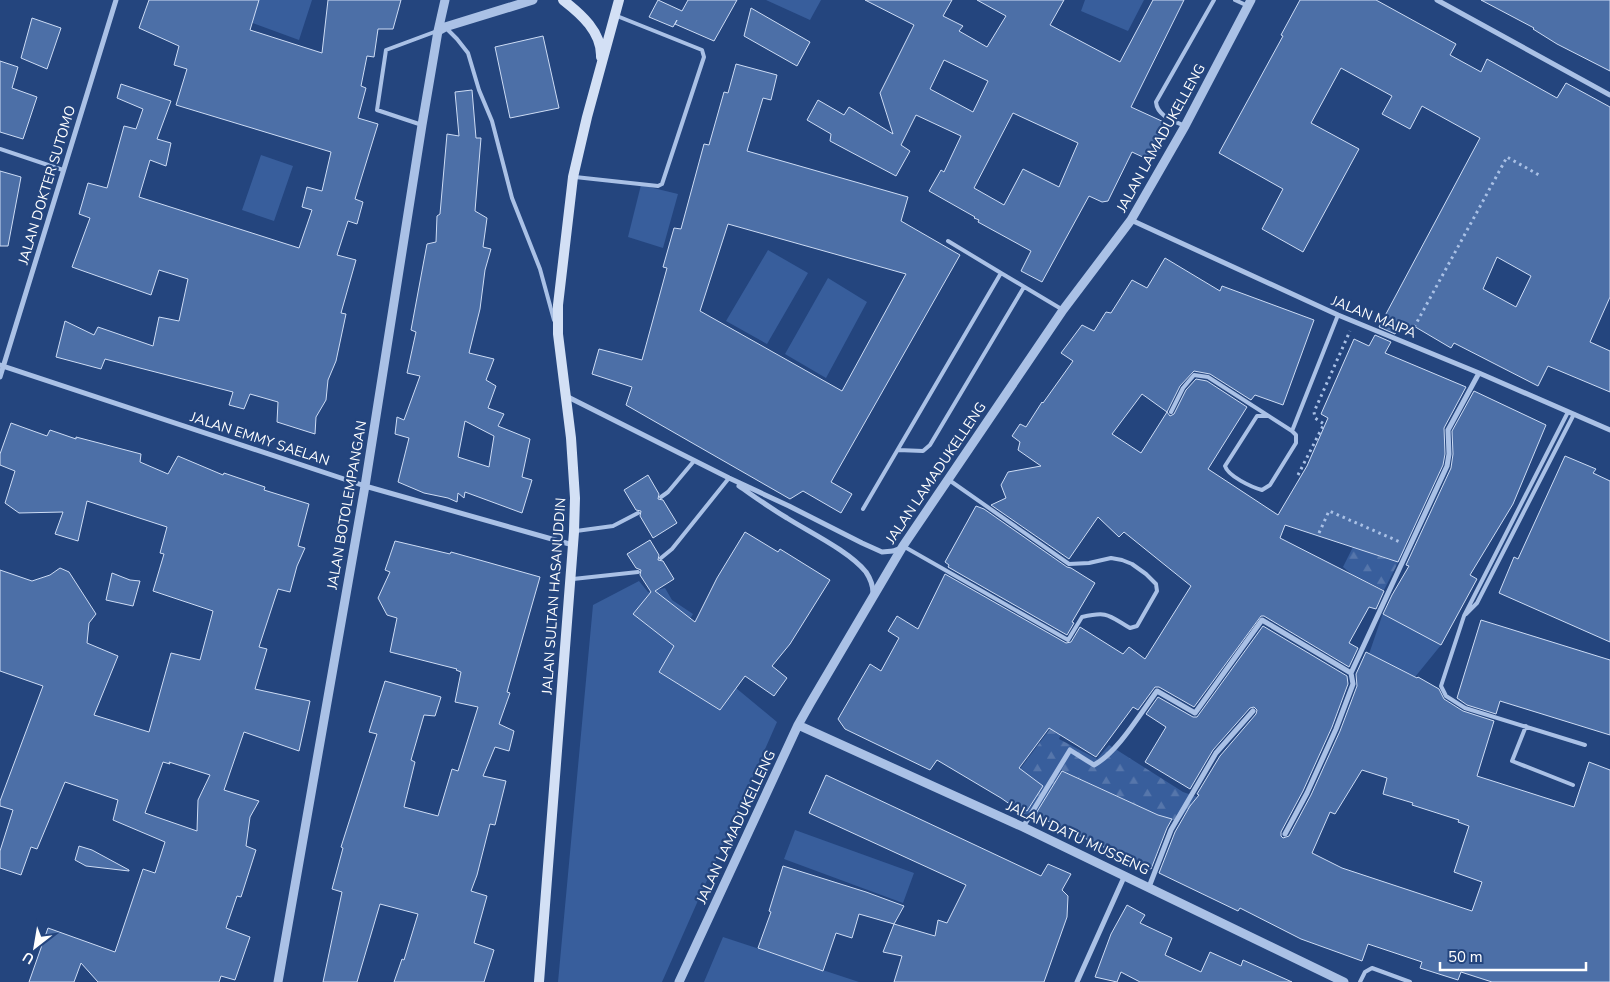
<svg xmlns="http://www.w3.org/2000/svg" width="1610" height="982" font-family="'Nunito Sans',sans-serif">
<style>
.green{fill:#385e9c}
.forest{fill:url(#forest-firs)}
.building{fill:#4c6fa7;stroke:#cddcf5;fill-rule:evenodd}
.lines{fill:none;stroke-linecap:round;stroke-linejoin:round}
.path{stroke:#aac1e6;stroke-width:3;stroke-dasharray:2.5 4;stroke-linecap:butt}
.service{stroke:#aac1e6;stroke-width:4}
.minor{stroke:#aac1e6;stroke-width:5}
.tertiary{stroke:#aac1e6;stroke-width:9}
.secondary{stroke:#d3e0f5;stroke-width:10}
.labels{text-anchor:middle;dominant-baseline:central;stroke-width:4.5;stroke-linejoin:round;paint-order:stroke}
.street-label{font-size:14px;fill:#fff;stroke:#24457e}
</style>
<defs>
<pattern id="forest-firs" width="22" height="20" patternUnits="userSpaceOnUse" patternTransform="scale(1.25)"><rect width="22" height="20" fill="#385e9c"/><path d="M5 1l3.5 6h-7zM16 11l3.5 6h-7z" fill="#5676ab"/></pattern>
</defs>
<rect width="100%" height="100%" fill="#24457e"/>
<!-- green -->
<path class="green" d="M249,0H312L299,40L242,19Z
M766,0H821L810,20Z
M1085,0H1144L1128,31L1081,11Z
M261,155L293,166L274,221L242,210Z
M641,185L678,194L663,248L628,237Z
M768,250L808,273L767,344L726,321Z
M828,278L867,302L826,378L785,354Z
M639,581L648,592L665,588L672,600L693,614L659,672L720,710L736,688L777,722L662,982H558L593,605Z
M1383,613L1441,645L1415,677L1369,654Z
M795,830L914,873L903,903L784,859Z
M723,937L859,982H704Z"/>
<!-- forest -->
<path class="forest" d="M1399,545L1405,549L1384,590L1353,575L1343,567L1353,547L1390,560Z
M1080,689L1059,739L1097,759L1109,745L1183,792L1197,797L1181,818L1176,821L1156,814L1061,770L1039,817L1024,814L1040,784L1020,769Z"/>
<!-- building -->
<path class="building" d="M149,0H259L250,30L322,53L328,0H401L393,29H378L374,57L367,56L361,86L366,88L358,118L378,124L355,199L363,202L357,224L348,221L337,255L356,260L341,313L346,314L336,361L328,380L326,400L316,417L315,434L277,422L278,402L250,394L244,409L229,405L233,392L105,359L101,369L56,357L65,321L94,335L98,327L153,346L159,317L179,321L188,279L159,270L151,295L72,267L90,218L79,214L88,183L107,188L124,126L136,129L143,109L117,98L121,84L171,101L157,139L171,143L166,166L150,160L139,197L299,248L312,210L302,207L307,187L322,191L331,152L176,105L187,69L174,65L179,46L139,28Z
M658,0L682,11L688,0H737L714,41L675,24L677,20L673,27L649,17Z
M865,0H952L943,16L963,26L959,31L987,47L1006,16L977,0H1064L1050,25L1120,62L1153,0H1184L1131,107L1166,123L1147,159L1132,152L1108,201L1102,202L1089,196L1042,282L1021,271L1031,251L978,222L979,220L974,218L975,217L929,191L941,170L944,172L961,136L916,115L901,145L910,151L896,176L830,141L831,134L807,120L818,100L844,115L849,107L893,134L880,93L914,25ZM944,60L988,81L973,112L930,89ZM1013,113L1078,143L1059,187L1023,169L1004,205L974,188Z
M1300,0H1376L1456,44L1450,55L1481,72L1487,59L1557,98L1566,83L1610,107V297L1590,342L1610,351V392L1548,366L1538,386L1454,343L1451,348L1412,325L1410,328L1401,323L1395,334L1379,327L1480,138L1422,106L1410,129L1382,114L1392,96L1341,68L1311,123L1359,149L1303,252L1262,229L1283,189L1219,153L1283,36L1281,35ZM1497,257L1531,276L1516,307L1483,289Z
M1481,0H1610V71L1557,44L1533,29L1534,28Z
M751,8L810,42L797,66L744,36Z
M32,18L61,28L47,69L21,58Z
M543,36L559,108L510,118L495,47Z
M0,61L18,67L12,88L37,97L23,139L0,132Z
M736,64L777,75L771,100L763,98L747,151L908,197L901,221L960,255L831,482L852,494L841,513L803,491L790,499L626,405L632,387L592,374L599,349L642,360L667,268L663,267L674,228L681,229L704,144L709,145L724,92L728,93ZM728,224L906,274L842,391L700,311Z
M472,90L476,138H481L475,211L487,218L483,247L491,249L485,270L480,309L469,353L494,359L486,380L496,386L488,408L504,414L498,426L530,439L522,477L532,480L522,513L465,492L464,498L458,493L457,502L448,498L424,493L398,482L409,438L395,434L397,417L404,420L420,376L407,373L416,332L411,330L427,244L436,242L437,216L440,214L447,134L459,136L455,92ZM465,421L494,436L489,467L458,457Z
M0,171L21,177L8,246H0Z
M1165,258L1220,291L1222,286L1314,320L1283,405L1255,395L1251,400L1210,374L1194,371L1180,386L1167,412L1170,416L1174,414L1186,390L1196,379L1207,381L1247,407L1208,469L1278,515L1307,466L1328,418L1321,414L1354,339L1369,346L1375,335L1391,342L1385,353L1466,387L1444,428L1445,454L1443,465L1398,562L1285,525L1280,538L1384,591L1376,609L1369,607L1349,643L1358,648L1349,667L1264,616H1261L1194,707L1159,687H1155L1138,710L1133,707L1096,757L1049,728L1019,768L1043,786L1027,811L1025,810L1024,814L1001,798L937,760L930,770L845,729L838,719L870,664L881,671L899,638L888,631L897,616L918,629L945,574L1066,643L1071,642L1080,627L1123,654L1129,647L1145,659L1191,586L1124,532L1119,537L1098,517L1069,559L991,505L1006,498L1001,485L1008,472L1041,466L1018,450L1020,442L1012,436L1020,424L1026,427L1042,402L1043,403L1073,361L1061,353L1082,325L1094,331L1106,312L1111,313L1132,280L1147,288ZM1142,394L1167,412L1141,453L1112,434Z
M1474,391L1546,425L1513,504L1470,575L1477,579L1441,645L1383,614L1392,595L1409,566L1406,565L1451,468L1453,454L1452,431Z
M11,423L47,436L50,430L76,439V437L141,454L140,462L168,474L178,456L223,475L224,473L265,487L264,490L309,504L298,546L305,548L297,566L290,592L278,589L259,647L267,649L255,689L310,701L299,751L244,732L224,790L259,801L250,817L246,846L256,850L241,897L237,896L226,928L250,937L235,980L221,976L219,982H98L81,963L74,982H29L48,928L115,952L143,869L155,873L165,842L113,820L118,800L65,782L37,849L31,847L21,875L0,868V851L13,810L0,806V801L43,686L0,671V570L32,581L50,575L60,568L69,572L96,614L89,623L87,643L118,656L94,715L149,732L171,653L200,660L213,611L153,591L164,554L160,553L167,527L87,501L78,541L55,534L63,512L19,513L5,503L15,471L0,465V454ZM163,762L170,764L169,762L210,775L198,800L197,831L145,813Z
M1565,456L1596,469L1593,473L1610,481V642L1499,593L1514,557L1518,559Z
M648,475L659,494L658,499L663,500L677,523L653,538L640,516L641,511L636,510L624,490Z
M976,506L984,509L1067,567L1071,568L1095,583L1072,622L1074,623L1067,635L948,567L949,565L945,562Z
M745,532L778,552L780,549L830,580L790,644L772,666L787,678L774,696L745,676L720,710L659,672L674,646L633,614L651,592L640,575L641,570L636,568L627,554L650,540L659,555L658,560L663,561L674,579L655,591L695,622L717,578Z
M395,541L450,554L451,552L540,577L507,692L510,693L499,724L514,731L509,751L495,747L483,776L506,781L495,825L490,824L477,875L471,891L487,896L474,943L494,950L484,982H394L402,959L404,960L418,914L380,904L357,982H323L342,892L332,889L343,848L341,847L377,734L369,732L385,681L441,697L435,716L424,715L411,760L415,762L404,807L438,816L452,769L458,771L478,707L455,702L461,672L456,670L457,669L390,652L397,618L387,615L378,598L390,572L385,570Z
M112,573L130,580L140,581L133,606L106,600Z
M1481,620L1610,660V735L1500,701L1496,714L1467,705L1457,698Z
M1263,626L1347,676L1348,684L1332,727L1303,791L1281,832V836L1283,838L1289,836L1311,795L1340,731L1357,686L1356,674L1366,652L1417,678L1418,677L1439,689L1444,699L1463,711L1494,721L1477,776L1574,807L1589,762L1610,770V982H1492L1461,972L1458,980L1420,968L1422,962L1368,944L1362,961L1301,939L1240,908L1238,911L1159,873L1175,832L1190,806L1199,795L1197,794L1220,756L1256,714L1257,710L1254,707L1250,708L1213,750L1190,789L1145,762L1166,727L1146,714L1158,697L1193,717H1197ZM1362,770L1387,778L1383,794L1413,803L1412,805L1459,820L1458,822L1469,826L1454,872L1482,882L1472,911L1342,868L1312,853L1330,812L1335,814Z
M1062,771L1158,815L1172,819L1167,828L1151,869L1035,815Z
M826,775L1041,876L1048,864L1071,874L1062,890L1068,896L1067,917L1044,982H894L902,956L883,952L894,924L935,936L938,920L947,923L966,885L809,813Z
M79,846L92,850L129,870V871L86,866L75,860Z
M783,866L866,892L904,906L894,924L859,914L852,938L836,933L823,971L758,948L771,912L769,911Z
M1127,905L1145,915L1140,923L1172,938L1165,955L1201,972L1210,952L1241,966L1243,960L1292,982H1140L1121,972L1117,982L1095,977L1111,934Z"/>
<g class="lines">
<!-- path -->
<path class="path" d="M1411,333L1507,157L1539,175
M1298,475L1324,424L1315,418L1314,412L1350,331
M1319,533L1329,511L1400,542"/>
<!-- service -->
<path class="service" d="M1235,0L1248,6
M445,27L457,39L468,53L479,90L492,121L512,198L540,269L554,320
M422,125L377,110L386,50L437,31
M1185,126C1174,121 1157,116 1156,102L1214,0
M0,149L63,170
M575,177L658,186L662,184L704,57L702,50L617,16
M948,241L1001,273
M1171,412L1183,388L1194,375L1208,377L1292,431L1296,435V443L1270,485L1262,490C1251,487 1228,476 1225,466L1257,416H1268
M1568,412L1464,616L1441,686L1446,696L1465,708L1585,745
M1292,431L1338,315
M898,450L923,451L930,445L1024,287
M661,497L668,492L694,461
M863,509L1001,273L1063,310
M576,531L613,526L638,513
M903,546L1068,640L1082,617C1108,611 1108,615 1130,628L1137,626L1157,591L1156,584L1146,574L1132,564L1122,560L1111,558L1089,563L1069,564L949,480
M661,558L672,549L729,478
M573,579L638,572
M1466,614L1477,603L1574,414
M1526,726L1512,761L1573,785
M1360,982L1365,972L1372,968L1410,982"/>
<!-- minor -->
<path class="minor" d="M1437,0L1610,95
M1131,220L1338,315L1479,373L1610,430
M0,365L365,486L573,545
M0,377L116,0
M566,396L729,478L789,506L862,543L882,552L893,551L901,548
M739,486C755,497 770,508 787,518C809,532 849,551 866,572C870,578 873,585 873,593
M1023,827L1070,750L1094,765C1118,752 1140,714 1157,691L1195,713L1262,620L1351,673L1447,466L1449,454L1448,430L1479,373
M1285,834L1307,793L1336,729L1353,684L1351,673
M1149,887L1171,830L1216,753L1253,711
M1077,982L1125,875"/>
<!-- tertiary -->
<path class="tertiary" d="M438,31L445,27L533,0
M798,725L1023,827L1344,982
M278,982L365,486L422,125L438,31L445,0
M679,982L798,725L811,702L903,546L1063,310L1131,220L1185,126L1251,0"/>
<!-- secondary -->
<path class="secondary" d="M563,0C581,14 602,32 601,57
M539,982L574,532L575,498L571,438L558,334V305L573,177L587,117L619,0"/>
</g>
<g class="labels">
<!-- street labels -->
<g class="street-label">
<text transform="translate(1161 138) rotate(-61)">JALAN LAMADUKELLENG</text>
<text transform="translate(47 185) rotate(-73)">JALAN DOKTER SUTOMO</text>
<text transform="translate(1374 317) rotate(22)">JALAN MAIPA</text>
<text transform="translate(260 439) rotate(18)">JALAN EMMY SAELAN</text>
<text transform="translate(936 473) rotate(-56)">JALAN LAMADUKELLENG</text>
<text transform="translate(347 505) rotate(-80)">JALAN BOTOLEMPANGAN</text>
<text transform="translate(554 596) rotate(-86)">JALAN SULTAN HASANUDDIN</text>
<text transform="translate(736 827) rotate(-65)">JALAN LAMADUKELLENG</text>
<text transform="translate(1078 838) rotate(25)">JALAN DATU MUSSENG</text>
</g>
</g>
<!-- north arrow -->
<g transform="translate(35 947) rotate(211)" stroke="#24457e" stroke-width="4" paint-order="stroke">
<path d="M0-4L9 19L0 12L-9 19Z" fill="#ffffff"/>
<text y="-8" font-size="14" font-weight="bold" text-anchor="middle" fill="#ffffff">U</text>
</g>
<!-- scale -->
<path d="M1440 962v8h146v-8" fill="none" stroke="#ffffff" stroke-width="2.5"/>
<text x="1448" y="962" font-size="15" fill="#ffffff" stroke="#24457e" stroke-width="4" paint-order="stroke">50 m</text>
</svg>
